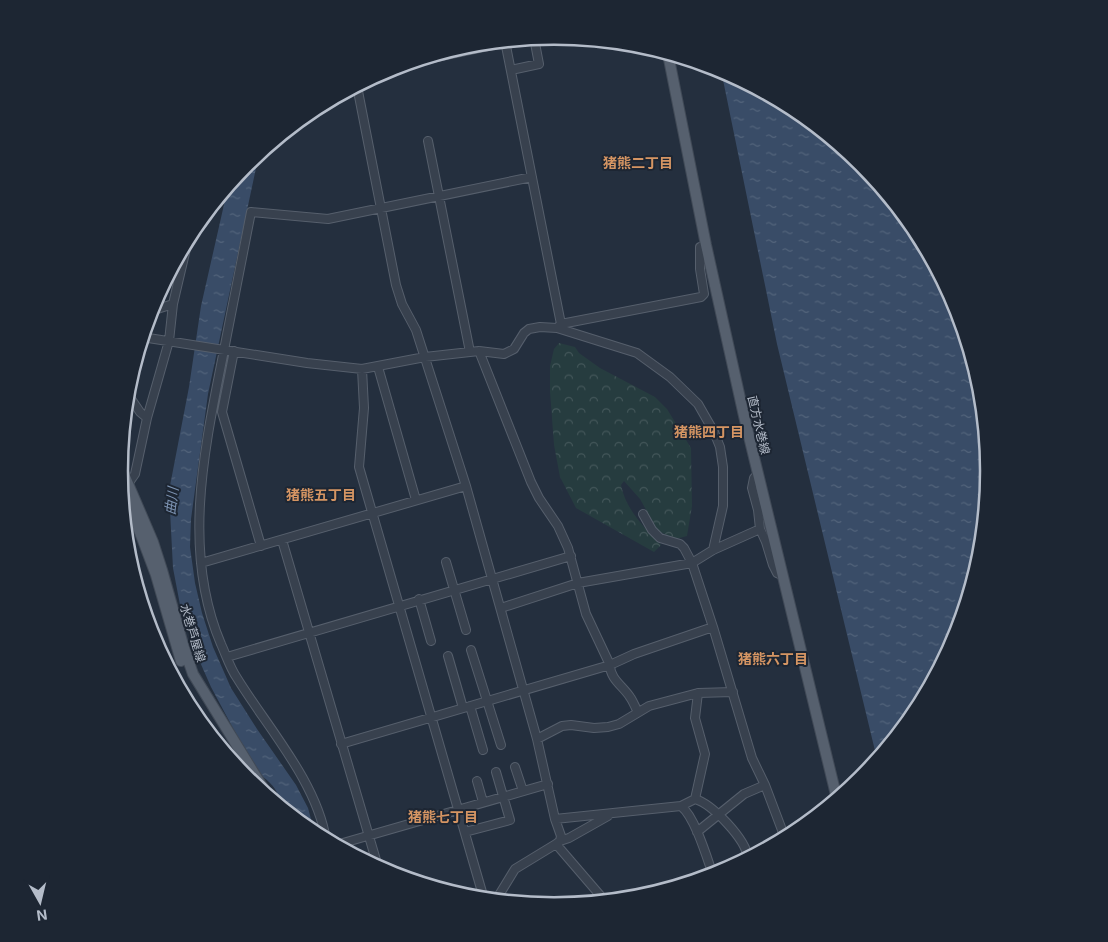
<svg xmlns="http://www.w3.org/2000/svg" width="1108" height="942" font-family="Inter,'Noto Sans JP',sans-serif">
<style>
.forest{fill:url(#forest-crowns)}
.water{fill:url(#water-ripples)}
.lines{fill:none;stroke-linecap:round;stroke-linejoin:round}
.minor-casing{stroke:#565f6c;stroke-width:10}
.major-casing{stroke:#414a57;stroke-width:12}
.minor{stroke:#38414e;stroke-width:8}
.major{stroke:#56606e;stroke-width:10}
.labels{text-anchor:middle;dominant-baseline:central;stroke-width:4;stroke-linejoin:round;paint-order:stroke}
.street-label{font-size:12px;fill:#b4bcc9;stroke:#1d2633}
.neighbourhood-label{font-size:14px;font-weight:bold;fill:#d59563;stroke:#1d2633}
.water-label{font-size:14px;font-style:italic;fill:#7c92b1;stroke:#1d2633}
.rim{fill:none;stroke:#b4bcc9;stroke-width:2.5}
</style>
<defs>
<pattern id="forest-crowns" width="20" height="18" patternUnits="userSpaceOnUse" patternTransform="scale(1.25)"><rect width="20" height="18" fill="#263c3f"/><path d="M2 6a3 3 0 1 1 6 0M12 15a3 3 0 1 1 6 0" fill="none" stroke="#435659"/></pattern>
<pattern id="water-ripples" width="26" height="14" patternUnits="userSpaceOnUse" patternTransform="scale(1.25)"><rect width="26" height="14" fill="#394c67"/><path d="M2 4q2-2 4 0t4 0M15 11q2-2 4 0t4 0" fill="none" stroke="#53647b"/></pattern>
</defs>
<rect width="100%" height="100%" fill="#242f3e"/>
<!-- forest -->
<path class="forest" d="M559,343L575,347L579,353L600,368L655,397L667,409L691,448L692,506L687,536L676,539L658,531L640,499L624,481L621,485C626,510 644,527 661,545L654,552L576,508L560,477L554,445L550,391V366L554,349Z"/>
<!-- water -->
<path class="water" d="M721,70L796,110L862,164L916,230L956,305L980,386L989,471L980,556L956,638L915,713L877,759L777,344Z
M259,154L208,394L191,519L190,547L195,583L202,613L213,647L231,688L257,729L296,785L308,808L315,834L279,805C278,802 278,799 278,796C276,786 265,778 257,773L211,687L196,653L181,610L173,568L169,491L189,387L201,306L228,187L247,163Z"/>
<g class="lines">
<defs>
<path id="minor" d="M505,41L561,324
M413,62L516,40
M511,70L539,64L534,38
M357,86L396,285L402,304L416,330L466,486L537,739L555,819L561,836L560,841L556,844L515,869L496,900
M428,141L470,352
M151,311L173,304
M558,327L561,324L701,297L704,294L700,269V247L706,245
M142,337L307,363L362,369L425,357L479,351L504,354L514,349L524,333L529,329L540,327L557,328L637,353L670,377L698,404L714,432L720,447L723,467V506L713,550
M234,351L222,412L261,546
M479,351L531,482L539,498L558,526L568,548L586,614L610,665C610,679 623,686 630,697C633,701 635,707 638,712
M378,367L416,500
M362,369L364,408L359,467L484,899
M127,393L140,412L147,418
M757,475L754,478L752,488L758,510L760,529L766,542L773,565L777,573L782,575
M123,488L128,484L135,474L147,418L169,341L173,304L189,236
M643,514L652,530L660,538L680,544L684,548L692,563L713,627L752,758L765,785L785,838
M282,540L378,867
M446,562L466,630
M201,563L466,486
M419,599L431,641
M501,608L578,583L692,563L713,550L760,529
M471,650L501,745
M448,656L463,708
M227,657L571,556
M470,706L483,750
M537,739L562,726L571,725L594,728L608,727L619,724L649,706L698,693L733,692
M341,744L610,665L634,654L713,627
M515,767L523,791
M238,768L246,762
M477,781L483,802
M695,799L705,754L695,718L698,693
M681,806C695,817 707,858 713,875
M555,819L681,806L695,799C712,804 746,839 748,858
M465,832L510,820L496,772
M697,832L744,794L765,785
M326,840C317,782 267,727 237,678C230,668 226,655 221,644C181,550 205,446 224,350C233,304 242,258 251,212L328,219L532,177
M560,841L569,838L608,816
M556,844L605,901
M336,845L548,784"/>
<path id="major" d="M668,54L706,245L744,416L837,799
M120,465L153,542L162,570L184,648L193,674L268,796
M130,506L156,575L181,661"/>
</defs>
<!-- minor casing -->
<use href="#minor" class="minor-casing"/>
<!-- major casing -->
<use href="#major" class="major-casing"/>
<!-- minor -->
<use href="#minor" class="minor"/>
<!-- major -->
<use href="#major" class="major"/>
</g>
<g class="labels">
<!-- street labels -->
<g class="street-label">
<text transform="translate(759 425) rotate(77)">直方水巻線</text>
<text transform="translate(193 633) rotate(73)">水巻芦屋線</text>
</g>
<!-- neighbourhood labels -->
<g class="neighbourhood-label">
<text x="638" y="162">猪熊二丁目</text>
<text x="709" y="431">猪熊四丁目</text>
<text x="321" y="494">猪熊五丁目</text>
<text x="773" y="658">猪熊六丁目</text>
<text x="443" y="816">猪熊七丁目</text>
</g>
<!-- water labels -->
<g class="water-label">
<text transform="translate(171 501) rotate(-83)">曲川</text>
</g>
</g>
<!-- crop -->
<path d="M0 0H1108V942H0ZM128 471a426 426 0 1 1 852 0a426 426 0 1 1-852 0Z" fill="#1d2633" fill-rule="evenodd"/>
<path class="rim" d="M128 471a426 426 0 1 1 852 0a426 426 0 1 1-852 0Z"/>
<!-- north arrow -->
<g transform="translate(40 902) rotate(172)" stroke="#1d2633" stroke-width="4" paint-order="stroke">
<path d="M0-4L9 19L0 12L-9 19Z" fill="#b4bcc9"/>
<text y="-8" font-size="14" font-weight="bold" text-anchor="middle" fill="#b4bcc9">N</text>
</g>
</svg>
